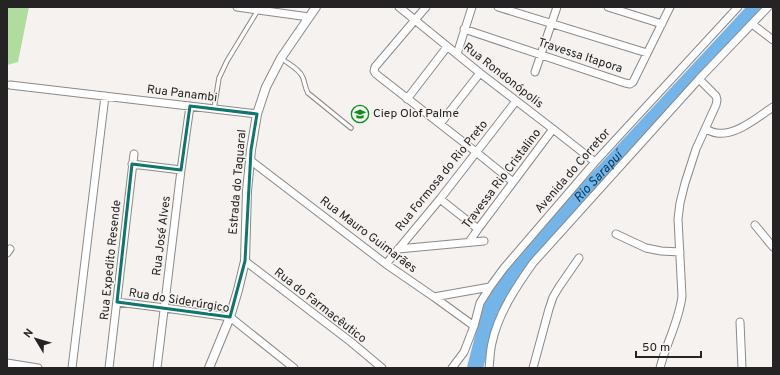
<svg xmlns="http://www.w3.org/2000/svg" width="780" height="375" font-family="Overpass,sans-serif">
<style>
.green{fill:#b0dc9d}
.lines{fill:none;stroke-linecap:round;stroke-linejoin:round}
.river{stroke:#74b5e9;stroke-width:16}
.service-casing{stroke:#8c8987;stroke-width:5.5}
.minor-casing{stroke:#8c8987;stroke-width:9}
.tertiary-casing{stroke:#8c8987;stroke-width:10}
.service{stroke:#fff;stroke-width:3.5}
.minor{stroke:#fff;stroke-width:7}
.tertiary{stroke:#fff;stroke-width:8}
.marked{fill:none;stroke:#0f766e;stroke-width:3;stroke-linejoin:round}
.labels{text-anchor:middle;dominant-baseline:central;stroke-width:3;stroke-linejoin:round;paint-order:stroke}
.street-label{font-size:12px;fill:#252323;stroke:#f6f2f0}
.poi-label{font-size:12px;fill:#252323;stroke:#f6f2f0;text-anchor:start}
.water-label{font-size:13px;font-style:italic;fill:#04385a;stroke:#f6f2f0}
</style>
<rect width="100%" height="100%" fill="#f6f2f0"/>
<!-- green -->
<path class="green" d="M7,7H29L18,62L7,65Z"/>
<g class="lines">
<!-- river -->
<path class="river" id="s1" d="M475,368L490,310L512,273L547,233L757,7"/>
<defs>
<path id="service" d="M281,58C288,64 300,69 303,78C305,83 305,88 308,93L351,128
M214,109L219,78L227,61L258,10"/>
<path id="minor" d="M237,7L309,17
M399,7L480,73L553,129L595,162
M426,7L375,67L374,71L376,74L476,152L513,182
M498,7L647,53
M608,7L662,24
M752,24L773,40
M464,29L625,83L630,84L633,82L670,7
M457,54L472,7
M535,72L557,7
M10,85L257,114
M407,99L447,47
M440,124L480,73
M705,129C709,130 713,133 717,133C736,136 758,117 773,107
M250,160L386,264L434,297L474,326
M132,164L181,170
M440,199L478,229
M755,225L773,247
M616,234L646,248L661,251L680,252
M469,242L478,229L553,129
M398,249L484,241
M7,253L10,249
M245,261L351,342L382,368
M386,264L440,199L516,101
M434,297L490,287
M117,302L165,308L230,317L294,368
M740,322L742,368
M7,363L38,368
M72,368L105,96
M109,368L134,154
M157,368L181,170L190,106
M452,368L464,352L474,326L480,303L490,287L504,268L595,162L738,7
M489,368C490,360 490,351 492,343C498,314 516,287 533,263L699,79L768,7
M533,368L549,309L553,297L559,287L579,258
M660,368C666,343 679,322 682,296L678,219L680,203L685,183L696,149L716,105L717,100L716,96L699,79"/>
<path id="tertiary" d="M209,368L230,317L238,290L245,261L247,191L251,150L257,114L266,87L281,58L316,7"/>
</defs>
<!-- service casing -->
<use href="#service" class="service-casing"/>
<!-- minor casing -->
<use href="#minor" class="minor-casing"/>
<!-- tertiary casing -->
<use href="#tertiary" class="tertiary-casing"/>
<!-- service -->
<use href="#service" class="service"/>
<!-- minor -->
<use href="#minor" class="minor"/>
<!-- tertiary -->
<use href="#tertiary" class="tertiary"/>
</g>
<!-- marked area -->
<path class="marked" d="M190,106L257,114L251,150L245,261L230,317L117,302L132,164L181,170Z"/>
<!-- icons -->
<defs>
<symbol id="school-ring" viewBox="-11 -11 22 22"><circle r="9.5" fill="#f6f2f0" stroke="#0b8f1e" stroke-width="1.5"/><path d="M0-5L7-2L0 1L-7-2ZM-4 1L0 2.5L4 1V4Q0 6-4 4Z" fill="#0b8f1e"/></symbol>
</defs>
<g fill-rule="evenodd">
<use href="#school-ring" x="350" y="104" width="20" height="20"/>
</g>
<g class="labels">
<!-- street labels -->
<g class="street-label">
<text transform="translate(580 56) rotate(18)">Travessa Itapora</text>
<text transform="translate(503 76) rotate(38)">Rua Rondonópolis</text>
<text transform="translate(182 94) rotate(7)">Rua Panambi</text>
<text transform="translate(573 171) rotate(-49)">Avenida do Corretor</text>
<text transform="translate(442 176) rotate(-51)">Rua Formosa do Rio Preto</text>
<text transform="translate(502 179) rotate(-53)">Travessa Rio Cristalino</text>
<text transform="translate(238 182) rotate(-85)">Estrada do Taquaral</text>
<text transform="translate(368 235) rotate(37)">Rua Mauro Guimarães</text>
<text transform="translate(162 236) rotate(-83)">Rua José Alves</text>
<text transform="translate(111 260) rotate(-84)">Rua Expedito Resende</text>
<text transform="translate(179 301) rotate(9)">Rua do Siderúrgico</text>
<text transform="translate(320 306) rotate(38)">Rua do Farmacêutico</text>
</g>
<!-- poi labels -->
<g class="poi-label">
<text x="373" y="114">Ciep Olof Palme</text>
</g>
<!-- water labels -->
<g class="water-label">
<text stroke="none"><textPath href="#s1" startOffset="232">Rio Sarapuí</textPath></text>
</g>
</g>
<!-- border -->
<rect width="780" height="375" fill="none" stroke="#252323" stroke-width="16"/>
<!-- north arrow -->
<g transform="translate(36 339) rotate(308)" stroke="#f6f2f0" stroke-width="3" paint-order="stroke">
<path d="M0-3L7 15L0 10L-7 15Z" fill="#252323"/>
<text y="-6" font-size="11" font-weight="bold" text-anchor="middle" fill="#252323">N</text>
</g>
<!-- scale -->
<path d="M636 351v6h65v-6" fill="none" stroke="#252323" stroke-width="2"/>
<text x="642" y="351" font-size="12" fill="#252323" stroke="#f6f2f0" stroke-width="3" paint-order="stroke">50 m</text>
</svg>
